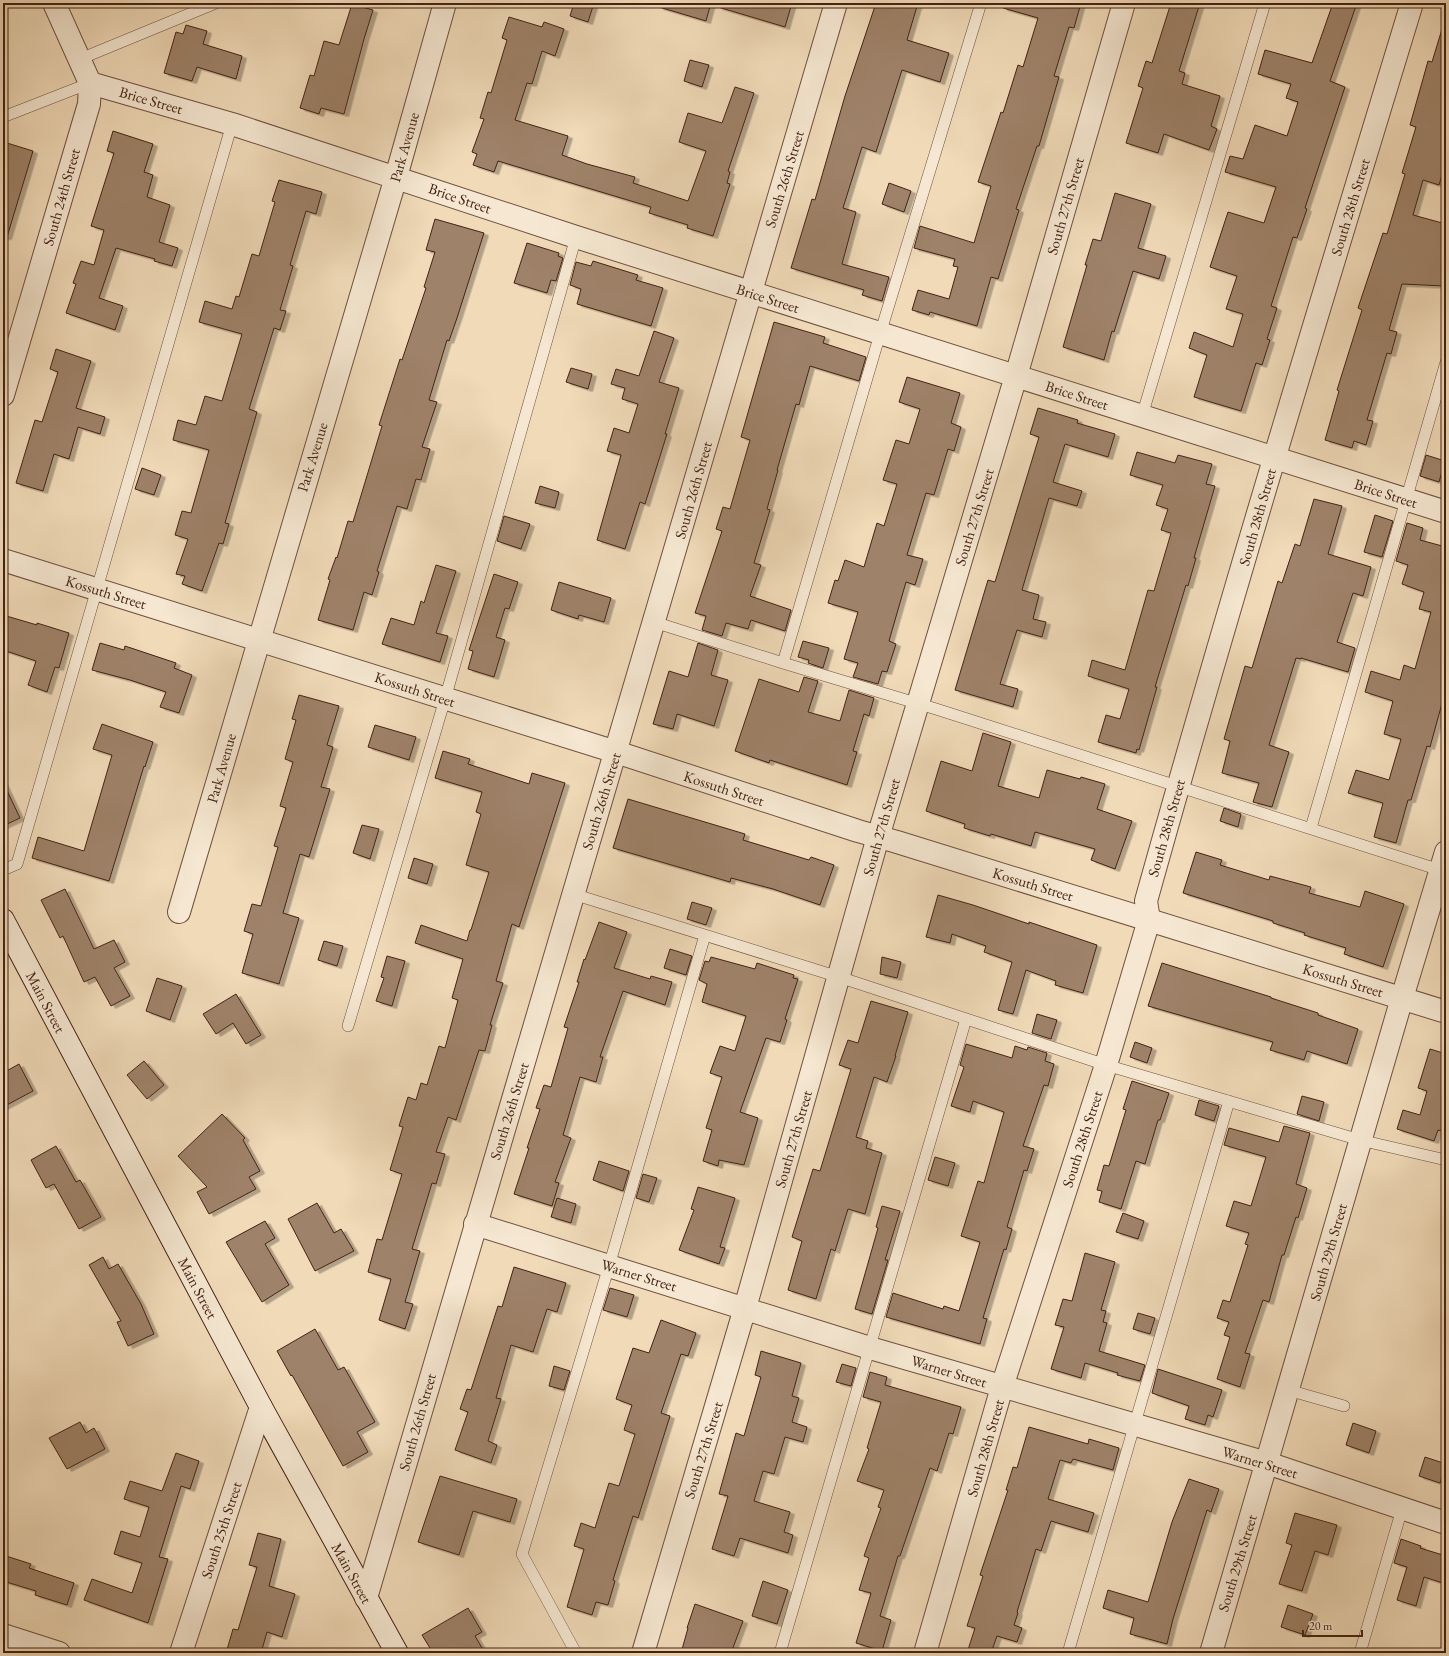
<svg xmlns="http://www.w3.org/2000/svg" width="1449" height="1656" font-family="'EB Garamond',serif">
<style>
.building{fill:#9e8269;stroke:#452214;filter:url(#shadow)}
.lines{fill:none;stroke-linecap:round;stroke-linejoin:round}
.service-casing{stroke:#70503d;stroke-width:12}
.minor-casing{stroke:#70503d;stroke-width:24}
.tertiary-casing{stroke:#70503d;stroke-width:24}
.secondary-casing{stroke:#452214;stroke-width:24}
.service{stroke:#f5e7d1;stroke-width:11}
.minor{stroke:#f5e7d1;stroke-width:22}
.tertiary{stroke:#f5e7d1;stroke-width:22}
.secondary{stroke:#f5e7d1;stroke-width:22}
.labels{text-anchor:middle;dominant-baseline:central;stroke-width:3;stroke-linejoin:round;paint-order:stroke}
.street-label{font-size:15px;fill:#452214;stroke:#f5e7d1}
</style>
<defs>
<filter id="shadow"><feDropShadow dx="4.5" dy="2.5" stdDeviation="0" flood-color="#0004"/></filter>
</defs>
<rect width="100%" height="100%" fill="#f0dab8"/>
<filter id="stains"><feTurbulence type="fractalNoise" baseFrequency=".005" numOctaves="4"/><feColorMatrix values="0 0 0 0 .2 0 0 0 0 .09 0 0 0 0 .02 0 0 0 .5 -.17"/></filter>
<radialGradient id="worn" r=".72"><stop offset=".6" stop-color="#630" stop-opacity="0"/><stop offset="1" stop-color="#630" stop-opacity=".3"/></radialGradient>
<!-- building -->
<path class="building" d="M574,3H594L588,22L570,16Z
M660,3H711L706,21L659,7Z
M719,3H792L785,27L718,7Z
M876,3H918L907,40L949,53L940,82L902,70L876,152L862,147L843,208L856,212L842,264L889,277L882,301L862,295L864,290L791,268L812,199L815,200L845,96Z
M1003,3H1081L1074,28L1069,27L1054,76L1059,77L1039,146H1037L1016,209L1019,210L998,279L991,277L977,326L930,312L929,315L912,310L918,290L949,299L958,267L953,266L955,259L914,248L920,226L974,243L991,186L978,182L1001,112L1003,113L1018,65L1023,67L1038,18L1003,8Z
M1171,3H1200L1179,71L1185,73L1182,84L1220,96L1211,126L1217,129L1209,150L1164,134L1158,153L1126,143L1143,88L1138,86L1146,61L1152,63Z
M1333,3H1357L1330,81L1345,87L1305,208L1307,209L1297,238L1293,237L1271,306L1277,308L1267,339L1270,340L1262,365L1256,363L1241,411L1194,397L1207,355L1189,348L1194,332L1233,347L1243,314L1226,309L1237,276L1210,267L1228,212L1264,223L1276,187L1225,172L1230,156L1243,159L1255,125L1287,136L1298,102L1286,98L1291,84L1258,74L1265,50L1312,63Z
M352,4L373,10L364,39L344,114L321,108L319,114L300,108L310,75L314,76L324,41L339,45Z
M509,17L542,27L544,22L564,29L555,56L542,51L532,84L527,83L515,120L568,136L562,155L587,164L635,177L633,183L688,201L706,151L679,142L688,113L722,123L735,87L754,93L728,171L730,172L727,183L730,184L713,236L687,228L688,225L649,213L651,207L498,161L494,172L473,165L477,154L472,152L484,119L480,118L488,92L491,93L507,40L502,38Z
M186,25L207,31L203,44L242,56L236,79L197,67L192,81L164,73L176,32L183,34Z
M1442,29L1446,30V162L1439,185L1423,180L1413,215L1446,224L1445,286L1402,284L1389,330L1397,332L1391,354L1387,353L1367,420L1373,421L1366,445L1354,441L1352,448L1325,440L1339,391L1337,390L1362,310L1358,308L1383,233L1387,234L1405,174L1402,173L1416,127L1410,125L1421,86L1428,61L1432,62Z
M690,60L709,65L702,87L684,81Z
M113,131L153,144L144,172L153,175L147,197L170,205L159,242L178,248L172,266L154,261L155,259L116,248L99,298L123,306L115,330L66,313L76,284L73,283L81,261L94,265L104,230L91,226L114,153L107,151Z
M7,143L33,151L7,237H3V148H6Z
M279,180L322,192L316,214L306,211L290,265L293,266L280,310L286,311L280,330L274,328L249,409L257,412L225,523L229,524L223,544L219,543L202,591L182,584L185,576L176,574L188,539L175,535L182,511L191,513L209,450L173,440L178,420L196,425L205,396L222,401L242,334L199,322L205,301L232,309L236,296L239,297L252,254L259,256L275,202L272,201Z
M889,183L911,191L904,212L882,204Z
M1115,193L1151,204L1138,248L1166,256L1159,279L1133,271L1114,332L1112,331L1104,360L1063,347L1087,265H1085L1093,239L1101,241Z
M435,219L484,233L457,318L449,341L447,340L429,400L437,402L422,447L430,449L421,480L416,479L407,509L397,506L377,571L379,572L372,595L364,592L353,630L318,620L330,580L328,579L336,557L337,558L348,521L353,522L382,426L379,425L400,359L402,360L426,288L424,287L435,252L426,250Z
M527,243L559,253L558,256L563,258L556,281L551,280L547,293L514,283Z
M593,261L638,275L636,280L663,288L651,326L577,304L581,289L570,285L576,262L591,266Z
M774,322L825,337L823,343L866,357L859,381L810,366L799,405L796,404L777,470H778L767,509L770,510L754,563L761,565L750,596L791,610L785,631L751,620L748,629L726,623L722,636L702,630L706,616L695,613L722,531L716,529L723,507L730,509L750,440L741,437Z
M654,331L674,338L659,382L679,388L665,434H667L645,504L640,502L625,549L597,540L621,455L607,451L614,428L629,433L638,404L622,399L625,388L611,384L616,369L639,376Z
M56,349L91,361L76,408L105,417L100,434L78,427L69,459L54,454L43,491L16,483L35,420L42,422L58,372L50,369Z
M571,368L592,374L588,389L566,382Z
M907,377L960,393L951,423L961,427L954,451L948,449L934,495L926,493L907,555L923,559L915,585L906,582L889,641L896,644L887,672L882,671L878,684L853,677L858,663L844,659L858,612L828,603L835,580L838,581L845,560L864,567L877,523L884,526L897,484L883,480L896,440L909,444L920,409L899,402Z
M1038,408L1078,420L1077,423L1115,434L1108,457L1065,444L1053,482L1082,491L1077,506L1049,498L1022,590L1039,595L1033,619L1046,622L1042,637L1017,630L1000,684L1018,689L1013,707L955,690L988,580L995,582L1039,437L1030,434Z
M1137,452L1175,463L1178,455L1212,464L1206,484L1215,486L1194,558H1196L1188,586L1186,585L1155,687H1157L1139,750L1137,749L1136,753L1098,742L1106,715L1120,719L1129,689L1088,676L1092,660L1125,670L1148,590L1154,591L1171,533L1161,530L1168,509L1156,505L1163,485L1130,475Z
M1426,455L1445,461L1439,482L1420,476Z
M142,468L161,475L154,495L135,489Z
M540,486L559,492L555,508L535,503Z
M1314,499L1342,506L1328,554L1371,567L1363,596L1353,593L1337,642L1355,648L1348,672L1301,658V659L1296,658L1269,745L1289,752L1272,807L1253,802L1259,783L1222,773L1230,741L1224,739L1245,666L1252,668L1278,581L1282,583L1295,544L1300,546Z
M1375,515L1393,521L1382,557L1364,552Z
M504,516L530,524L521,549L497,541Z
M1407,523L1423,528L1420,540L1446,547V689L1430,747L1427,746L1411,800H1408L1396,843L1374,837L1383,803L1348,793L1356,770L1389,780L1401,739L1384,734L1393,701L1365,692L1371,671L1400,680L1404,665L1415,669L1431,612L1419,609L1424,592L1402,584L1408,565L1396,561Z
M436,565L456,571L436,633L448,636L440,662L382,644L391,618L414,625L421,601L424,603Z
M494,574L518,582L509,609L505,608L496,637L505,640L494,677L468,669L473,651L469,650Z
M559,582L611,598L604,622L579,615L578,619L551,610Z
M3,615L37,625V623L69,633L59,668L55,667L47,692L28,685L36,661L3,650Z
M803,641L829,648L823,668L808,663L809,660L798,657Z
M100,643L124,650L125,646L176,663L174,668L192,675L179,713L160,707L166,692L130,680L92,670Z
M698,643L718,650L711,675L728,680L714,726L677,714L673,729L653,724L669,671L688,677Z
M804,677L818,681L808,712L840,721L849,690L874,698L869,716L864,714L853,751L857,752L847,785L770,760L769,763L735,751L759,679L799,692Z
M299,695L339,706L327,745L333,747L321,787L330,789L309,857L300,854L283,913L299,918L279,984L242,973L253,934L244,931L252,904L261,906L278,847L274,846L286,808L280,806L293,762L285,759L296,720L292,719Z
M102,724L153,742L145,767L144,766L109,881L32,858L38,837L84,851L112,755L93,749Z
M375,725L416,737L409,760L368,747Z
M983,733L1011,742L998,786L1039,798L1047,770L1080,779L1081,777L1105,784L1097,809L1132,821L1115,869L1091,860L1095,849L1035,832L1031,846L991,834L990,836L964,828L965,824L926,811L941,761L972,771Z
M443,751L470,759L468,764L529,784L532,773L565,783L519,927L512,924L496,981L503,983L490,1025H492L485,1051L479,1050L456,1120L448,1117L436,1152L445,1154L436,1184L432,1183L412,1249L420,1251L405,1302L413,1304L405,1329L379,1320L391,1279L368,1272L377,1239L382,1240L402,1174L390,1170L403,1127L399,1126L408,1097L416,1100L421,1083L427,1085L439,1046L445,1048L458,1000L452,998L463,959L415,943L421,925L467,941L470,930H471L489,872L466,865L481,814L476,812L482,792L435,778Z
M3,782L20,818L3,826Z
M628,799L745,834L743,840L809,860L811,857L834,865L820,905L773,889L731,878L730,882L613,848Z
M1224,808L1241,814L1238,827L1220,821Z
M362,825L379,829L370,859L353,853Z
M1196,852L1222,860L1220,865L1269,880L1270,876L1311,887L1309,893L1360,907L1365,891L1404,904L1383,967L1344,954L1346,948L1304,935L1305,933L1273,923V921L1183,893Z
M414,858L433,864L427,884L408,878Z
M65,889L94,949L114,940L125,962L114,968L130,996L111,1006L95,977L84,982L63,936L60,938L41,900Z
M938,895L973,905L1029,924V922L1097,945L1083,993L1055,985L1056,981L1026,970L1013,1014L998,1010L1012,962L984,952L986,946L952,934L950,943L926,937Z
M692,902L712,908L706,925L687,919Z
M599,922L627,932L614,968L650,979L651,976L672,982L665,1005L623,991L600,1057H603L596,1082L580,1077L563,1135L571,1138L555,1182L559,1183L552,1206L514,1194L529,1148H527L540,1109L536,1108L544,1085L551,1087L568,1028L564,1027L579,982H577L584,959L585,960Z
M324,941L343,946L337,966L318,960Z
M670,949L692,956L686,975L664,968Z
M387,956L405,961L392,1006L376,1001L384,978L381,977Z
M711,957L755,969L757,963L794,975L793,978L798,979L785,1019L787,1020L780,1042L766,1038L740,1112L758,1118L744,1165L719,1160L718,1166L703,1161L712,1130L706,1128L722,1077L710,1073L720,1046L735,1051L746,1016L702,1002L707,984L699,980L705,961L709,962Z
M882,957L901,962L897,978L880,974Z
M1162,963L1271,997V998L1318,1013V1015L1358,1029L1347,1064L1307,1051L1304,1060L1270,1050L1273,1042L1148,1006Z
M157,978L182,986L170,1020L146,1011Z
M236,994L261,1035L246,1044L233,1023L216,1034L203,1014Z
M871,1001L908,1012L895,1056H896L887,1082L874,1077L856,1137L868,1141L866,1148L882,1153L865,1214L848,1209L835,1251L831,1249L816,1299L788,1290L802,1241L792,1237L813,1169L820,1171L851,1069L839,1065L848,1040L858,1043Z
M1037,1014L1057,1020L1051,1039L1032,1033Z
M1135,1042L1152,1048L1147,1063L1130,1057Z
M966,1044L1012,1058L1015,1046L1027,1050L1028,1047L1047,1053L1045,1061L1054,1064L1048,1086L1044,1085L1023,1146L1034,1149L1027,1171L1024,1170L1007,1227L1012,1229L1006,1250L1004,1249L983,1318L987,1319L980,1344L886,1317L893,1293L943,1309L944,1306L959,1311L980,1242L961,1236L978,1181L984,1183L1004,1112L973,1101L970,1112L951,1106L964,1067L960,1065Z
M1430,1049L1446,1054V1132L1438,1130L1434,1141L1397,1129L1403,1110L1420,1115L1427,1091L1418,1088Z
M144,1061L164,1085L147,1099L127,1075Z
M19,1064L33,1091L3,1107V1073Z
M1132,1081L1169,1093L1160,1120H1158L1145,1164L1136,1161L1121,1209L1099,1202L1102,1191L1097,1190L1104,1165L1109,1166L1126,1110L1123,1109Z
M1302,1096L1324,1102L1319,1121L1297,1114Z
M1199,1100L1219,1106L1214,1121L1195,1115Z
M222,1114L245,1138L243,1140L260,1171L249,1177L256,1189L209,1214L197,1192L207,1187L178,1156Z
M1284,1126L1310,1133L1296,1184L1307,1188L1298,1218L1296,1217L1284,1255H1282L1269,1302L1263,1300L1245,1353L1250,1354L1240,1387L1217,1379L1230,1337L1224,1335L1229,1322L1217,1318L1223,1300L1230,1302L1248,1245L1245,1244L1249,1233L1226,1226L1234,1201L1251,1206L1266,1157L1224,1145L1229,1128L1279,1142Z
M56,1146L76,1182L80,1180L101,1217L79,1229L54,1184L46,1188L31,1160Z
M935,1157L955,1163L948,1186L928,1180Z
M599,1161L629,1171L623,1191L593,1180Z
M643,1174L657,1178L649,1202L636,1198Z
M698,1187L735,1198L720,1247L725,1248L719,1264L679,1250L694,1210L691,1209Z
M557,1198L576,1204L571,1223L551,1217Z
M317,1203L334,1233L341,1229L354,1251L315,1271L288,1219Z
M882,1206L900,1211L885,1260H888L872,1314L855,1309L878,1228L876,1227Z
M1123,1213L1144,1221L1138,1239L1116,1232Z
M265,1221L275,1238L265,1244L289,1285L262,1302L226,1242Z
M1085,1253L1115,1262L1101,1310L1106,1311L1103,1322L1107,1323L1099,1351L1145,1365L1140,1381L1117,1375L1118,1373L1085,1363L1081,1378L1051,1369L1064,1327L1055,1325L1063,1299L1072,1301Z
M103,1257L109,1269L118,1264L141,1304L154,1334L128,1346L117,1322L121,1321L89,1265Z
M514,1267L566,1283L557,1312L547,1309L533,1352L511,1345L496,1398L501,1399L488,1441L497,1445L491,1463L455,1450L468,1412L460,1409L467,1389L471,1390L498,1306L502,1307Z
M610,1288L634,1295L627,1317L603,1310Z
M1138,1313L1155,1318L1150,1334L1133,1329Z
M661,1320L696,1333L688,1356L681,1354L661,1413L670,1416L638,1518L633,1516L613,1580L615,1581L608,1605L596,1602L592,1615L567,1607L584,1549L574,1546L581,1523L595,1528L609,1483L619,1486L635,1434L624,1430L632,1405L616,1399L633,1348L649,1353Z
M315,1329L338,1370L344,1367L375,1422L357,1432L368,1452L343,1466L292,1375L291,1376L277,1351Z
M761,1351L801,1363L792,1396L799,1398L792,1422L807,1427L803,1442L785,1437L774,1474L763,1471L754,1501L790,1512L784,1532L793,1535L788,1553L740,1538L734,1556L712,1549L728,1496L719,1494L736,1433L744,1436L761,1377L755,1375Z
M842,1364L856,1368L851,1386L836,1382Z
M554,1366L570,1371L564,1390L549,1386Z
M1158,1369L1222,1390L1213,1417L1208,1415L1205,1425L1185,1419L1189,1406L1152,1393Z
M870,1372L887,1377L885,1385L961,1407L953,1434L949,1433L937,1471L930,1468L900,1556H898L880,1616L891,1620L882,1651L856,1643L871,1593L859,1590L869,1558L864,1556L881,1508L878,1507L884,1490L857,1481L869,1449L867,1448L881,1402L863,1397Z
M80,1422L86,1433L94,1428L105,1449L67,1469L49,1438Z
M1353,1423L1376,1431L1369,1453L1346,1445Z
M1029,1427L1088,1444L1089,1439L1119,1448L1113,1470L1073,1459L1071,1463L1060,1460L1048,1499L1094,1513L1088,1532L1051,1521L1041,1551L1036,1549L1017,1612L1018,1613L1014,1625L1022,1628L1017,1642L997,1636L991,1653H967L975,1628L967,1626L983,1576L980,1575L1008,1490H1006L1013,1467L1017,1468Z
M176,1453L199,1461L190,1489L181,1486L159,1557L168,1559L148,1623L84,1600L92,1579L132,1593L142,1563L114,1554L121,1531L140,1537L149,1507L124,1499L130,1481L162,1491Z
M1425,1457L1446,1464L1440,1483L1419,1476Z
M440,1476L517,1499L510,1522L473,1511L459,1555L418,1542Z
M1189,1479L1219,1489L1211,1512L1207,1510L1173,1619L1167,1644L1130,1634L1134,1618L1103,1608L1108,1590L1148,1602L1172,1522Z
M1295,1513L1337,1525L1328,1555L1315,1551L1302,1591L1279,1584L1292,1545L1286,1543Z
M258,1533L281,1539L269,1586L295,1594L282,1637L267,1632L261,1653H226L233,1629L238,1630L257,1567L249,1565Z
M1401,1539L1421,1546L1420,1548L1446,1556V1584L1424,1577L1416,1606L1397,1600L1407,1567L1394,1563Z
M3,1555L31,1564L29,1568L74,1583L67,1605L35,1595L36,1591L3,1581Z
M763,1581L788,1590L777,1624L752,1616Z
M695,1604L743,1621L731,1653H681L688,1628H687Z
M1288,1605L1313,1614L1305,1635L1281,1627Z
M468,1608L482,1632L475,1636L485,1653H433L422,1635Z"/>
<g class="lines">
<defs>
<path id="service" d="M80,59L216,3
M3,117L90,83
M1142,416L1265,3
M654,622L783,663L936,709L1443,871
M783,663L880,334L981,3
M1311,828L1446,362
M3,870L17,864L232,124
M573,894L839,977L1106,1065L1360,1140L1446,1160
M348,1026L445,699L576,237
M1288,1390L1344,1406
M576,1653L522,1554L609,1266L705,935
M780,1653L966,1019
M1068,1653L1229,1101
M1360,1653L1402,1509"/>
<path id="minor" d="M90,83L232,124L576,237L1446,512
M3,395L89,104L90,83L54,3
M179,912L396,177L445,3
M475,1224L870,1348L1267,1463L1446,1523
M366,1598L836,3
M3,1635L59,1653
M181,1653L261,1407
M643,1653L745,1308L878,837L1016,376L1124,3
M925,1653L1002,1387L1106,1065L1149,920L1146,901C1230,600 1321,302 1412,3
M1211,1653L1402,998L1446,852"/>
<path id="tertiary" d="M3,560L616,752L858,831L897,842L1446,1012"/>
<path id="secondary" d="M3,920L261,1407L397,1653"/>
</defs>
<!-- service casing -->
<use href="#service" class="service-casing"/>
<!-- minor casing -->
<use href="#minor" class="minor-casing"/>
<!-- tertiary casing -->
<use href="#tertiary" class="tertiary-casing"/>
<!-- secondary casing -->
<use href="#secondary" class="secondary-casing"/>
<!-- service -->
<use href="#service" class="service"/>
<!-- minor -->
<use href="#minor" class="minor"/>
<!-- tertiary -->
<use href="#tertiary" class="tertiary"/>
<!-- secondary -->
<use href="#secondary" class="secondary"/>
</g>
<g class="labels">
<!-- street labels -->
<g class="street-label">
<text transform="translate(151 100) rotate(16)">Brice Street</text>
<text transform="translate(404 147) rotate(-74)">Park Avenue</text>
<text transform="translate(784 179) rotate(-73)">South 26th Street</text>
<text transform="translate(61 197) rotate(-74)">South 24th Street</text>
<text transform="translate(460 198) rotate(19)">Brice Street</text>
<text transform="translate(1065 206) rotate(-74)">South 27th Street</text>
<text transform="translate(1350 207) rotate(-73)">South 28th Street</text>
<text transform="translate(768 298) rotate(18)">Brice Street</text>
<text transform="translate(1077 395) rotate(18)">Brice Street</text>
<text transform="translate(312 457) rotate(-73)">Park Avenue</text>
<text transform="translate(693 490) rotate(-74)">South 26th Street</text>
<text transform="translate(1386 493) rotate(18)">Brice Street</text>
<text transform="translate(974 517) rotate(-73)">South 27th Street</text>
<text transform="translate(1257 517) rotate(-74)">South 28th Street</text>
<text transform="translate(106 592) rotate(17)">Kossuth Street</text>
<text transform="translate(415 689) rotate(18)">Kossuth Street</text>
<text transform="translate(221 768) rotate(-74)">Park Avenue</text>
<text transform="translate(724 788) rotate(18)">Kossuth Street</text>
<text transform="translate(601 801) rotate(-73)">South 26th Street</text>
<text transform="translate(881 827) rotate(-74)">South 27th Street</text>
<text transform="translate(1166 828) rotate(-74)">South 28th Street</text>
<text transform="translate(1033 884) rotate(17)">Kossuth Street</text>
<text transform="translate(1343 980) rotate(17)">Kossuth Street</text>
<text transform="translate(46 1002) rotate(62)">Main Street</text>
<text transform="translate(509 1111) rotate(-73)">South 26th Street</text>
<text transform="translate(793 1139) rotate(-74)">South 27th Street</text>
<text transform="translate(1082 1139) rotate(-72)">South 28th Street</text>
<text transform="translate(1328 1252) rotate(-74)">South 29th Street</text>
<text transform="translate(639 1275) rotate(17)">Warner Street</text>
<text transform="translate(198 1288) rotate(62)">Main Street</text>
<text transform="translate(949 1371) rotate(17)">Warner Street</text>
<text transform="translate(417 1422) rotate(-74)">South 26th Street</text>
<text transform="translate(985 1448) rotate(-74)">South 28th Street</text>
<text transform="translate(703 1450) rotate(-73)">South 27th Street</text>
<text transform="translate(1260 1462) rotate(17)">Warner Street</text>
<text transform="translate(221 1530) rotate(-72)">South 25th Street</text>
<text transform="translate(1237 1563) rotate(-73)">South 29th Street</text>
<text transform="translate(352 1573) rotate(61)">Main Street</text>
</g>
</g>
<!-- margin -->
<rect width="1449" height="1656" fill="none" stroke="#f0dab8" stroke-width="16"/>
<rect x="4" y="4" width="1441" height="1648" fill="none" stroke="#452214" stroke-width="2"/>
<rect x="8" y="8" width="1433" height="1640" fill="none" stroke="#452214"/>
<!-- scale -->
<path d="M1303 1630v6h59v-6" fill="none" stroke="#452214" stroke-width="2"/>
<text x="1309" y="1630" font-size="12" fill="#452214" stroke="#f5e7d1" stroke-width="3" paint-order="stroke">20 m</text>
<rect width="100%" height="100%" filter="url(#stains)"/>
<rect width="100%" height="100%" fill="url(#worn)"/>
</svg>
